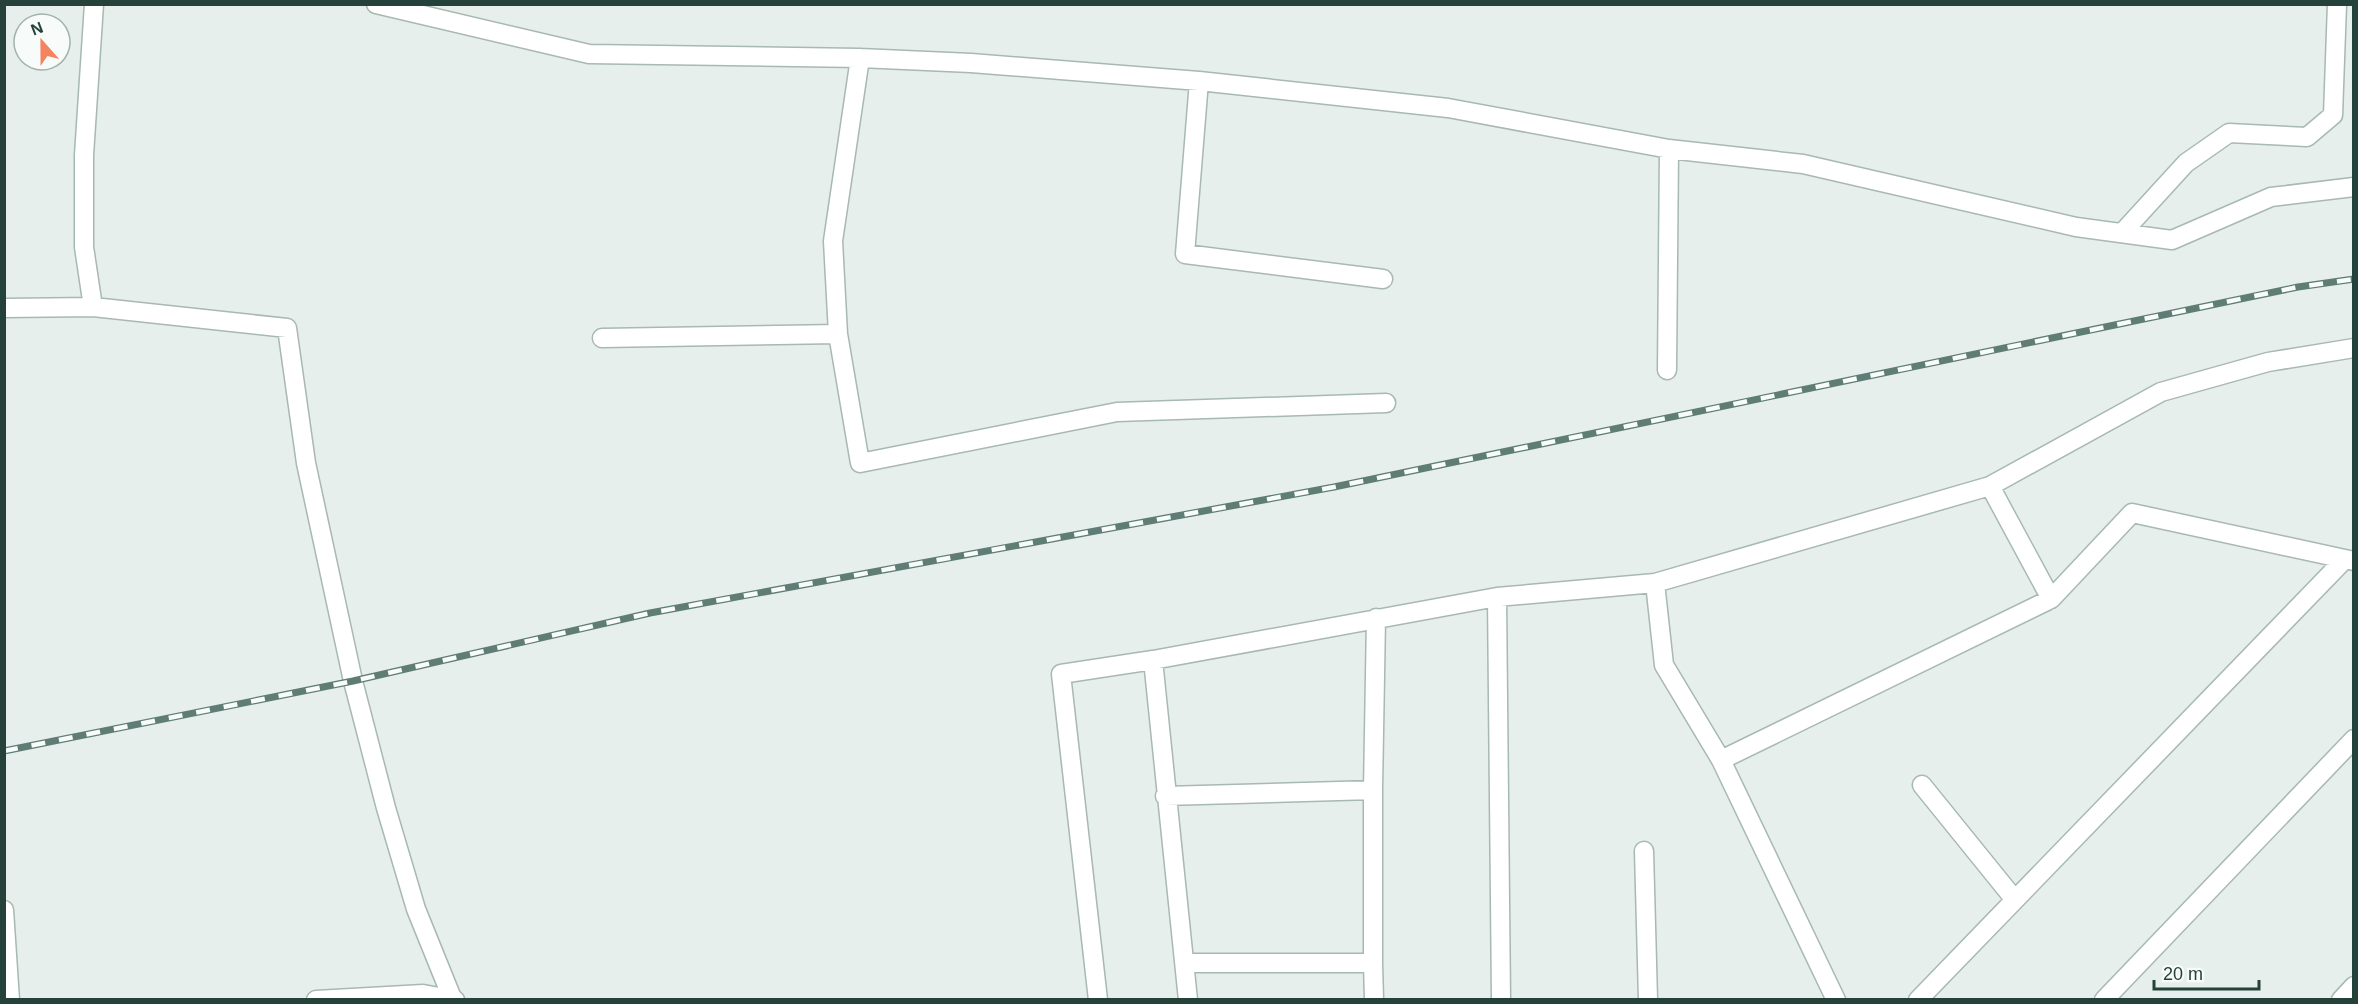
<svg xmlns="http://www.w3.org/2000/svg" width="2358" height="1004" font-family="Helvetica,sans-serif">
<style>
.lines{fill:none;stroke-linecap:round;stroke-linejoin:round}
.minor-casing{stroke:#a8b8b2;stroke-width:21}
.minor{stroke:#fff;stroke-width:18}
.rail-casing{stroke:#5f7d75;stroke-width:7}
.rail{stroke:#f7fbf9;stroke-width:4.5;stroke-dasharray:14;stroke-linecap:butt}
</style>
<rect width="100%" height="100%" fill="#e6efeb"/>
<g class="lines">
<defs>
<path id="minor" d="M376,4L589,54L860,58L971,63L1199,81L1448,108L1669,149L1803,164L2076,227L2172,240L2271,197L2354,187
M1199,81L1185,254L1383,279
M2122,233L2186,163L2229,133L2307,137L2333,115L2337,4
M93,307L84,247V155L94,4
M4,308L93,307L287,328L306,463L353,681L386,808L416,909L452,998
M838,334L833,241L860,58
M602,338L838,334L860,463L1117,412L1386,403
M1667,370L1669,149
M1655,583L1664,665L1721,760L1836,1000
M1497,597L1501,1000
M2051,599L2132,513L2354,561
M1721,760L2051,599L1990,486
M1922,785L2015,900
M1165,796L1373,790L1376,618
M1644,851L1648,1000
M4,910L10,1000
M1185,963H1373V790
M1373,963L1374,1000
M316,1000L423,994L455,1000
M1098,1000L1061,674L1153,660
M1188,1000L1153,660L1497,597L1655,583L1990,486L2161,392L2268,362L2354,348
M1918,1000L2345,559
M2104,1000L2354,739
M2341,1000L2354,986"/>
</defs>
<!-- minor casing -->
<use href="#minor" class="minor-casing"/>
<!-- minor -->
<use href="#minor" class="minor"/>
<defs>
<path id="rail" d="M4,751L353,681L650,613L1334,487L2298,287L2354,279"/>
</defs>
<!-- rail casing -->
<use href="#rail" class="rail-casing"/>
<!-- rail -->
<use href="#rail" class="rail"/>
</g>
<!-- border -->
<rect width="2358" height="1004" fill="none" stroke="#24423a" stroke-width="12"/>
<!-- north arrow -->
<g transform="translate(42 42) rotate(339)"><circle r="28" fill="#f7fbf9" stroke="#a3b1ad" stroke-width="1.5"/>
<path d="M0-4.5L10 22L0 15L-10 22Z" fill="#f4845f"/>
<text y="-9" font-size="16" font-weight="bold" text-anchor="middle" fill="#24423a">N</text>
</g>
<!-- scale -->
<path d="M2154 980v9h105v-9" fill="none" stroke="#24423a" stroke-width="3"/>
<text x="2163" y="980" font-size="18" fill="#24423a" stroke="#f7fbf9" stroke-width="4.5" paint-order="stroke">20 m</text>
</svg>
